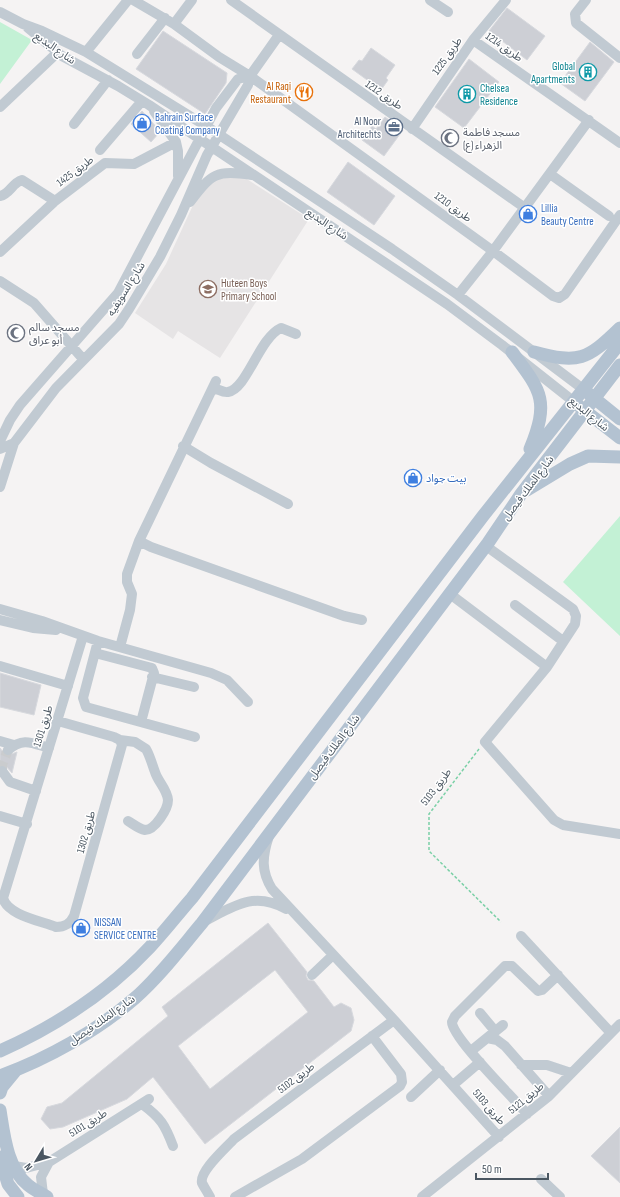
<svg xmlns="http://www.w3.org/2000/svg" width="620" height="1197" font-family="'Sofia Sans Condensed','Noto Sans Arabic',sans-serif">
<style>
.education{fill:#e6e4e5}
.green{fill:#c3f1d5}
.building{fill:#cdcfd5;stroke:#d7d9de;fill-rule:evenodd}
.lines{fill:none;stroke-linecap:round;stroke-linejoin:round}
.minor-tunnel{stroke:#caccce;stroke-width:10;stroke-dasharray:10 5;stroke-linecap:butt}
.path{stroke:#7ad0a6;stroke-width:1.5;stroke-dasharray:3 2;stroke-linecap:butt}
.minor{stroke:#c1cad2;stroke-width:10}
.major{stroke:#b3c2d1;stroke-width:13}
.labels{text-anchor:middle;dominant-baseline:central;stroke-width:3;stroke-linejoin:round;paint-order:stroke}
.street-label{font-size:11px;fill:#4a5661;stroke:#fff}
.culture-label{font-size:11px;fill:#0d838f;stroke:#fff;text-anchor:end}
.food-label{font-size:11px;fill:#c56008;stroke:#fff;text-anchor:end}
.shop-label{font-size:11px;fill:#366cbe;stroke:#fff;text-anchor:start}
.service-label{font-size:11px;fill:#4e5e75;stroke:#fff;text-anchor:end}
.worship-label{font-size:11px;fill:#5b616d;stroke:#fff;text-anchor:start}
.education-label{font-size:11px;fill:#785e54;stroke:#fff;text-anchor:start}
</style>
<rect width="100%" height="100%" fill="#f5f3f3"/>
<!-- education -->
<path class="education" d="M239,174L309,219L220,358L178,331L173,339L135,313L166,264L199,192L222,175Z"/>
<!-- green -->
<path class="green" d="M0,22L32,40L0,84Z
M620,516V636L563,582Z"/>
<!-- building -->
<path class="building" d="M507,8L545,36L527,60L489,31Z
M163,31L227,73L226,83L205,114L136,69Z
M590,42L614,62L585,101L560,83Z
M371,48L395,65L386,78L388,80L381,90L352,69L359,60L362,61Z
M469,59L499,82L464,128L435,107Z
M142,111L159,130V133L151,142L131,124Z
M385,117L403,130L384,156L362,140L372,126L376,129Z
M348,162L395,196L374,225L327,192Z
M0,673L41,685L34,715L0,707Z
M0,748L6,756L17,752L12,773L5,765H0Z
M268,923L307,972L306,976L308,980L314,981L334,1007L341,1003L351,1008L354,1020L351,1031L205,1144L153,1077L127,1099L63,1127L50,1129L41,1119L47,1107L62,1103L168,1016L162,1007ZM275,970L308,1012L210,1089L178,1046Z
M620,1127V1183L591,1156Z"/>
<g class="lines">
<!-- minor-tunnel -->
<path class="minor-tunnel" d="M2,771V765L8,750"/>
<!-- path -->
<path class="path" d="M479,749L429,814V851L501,922"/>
<!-- minor -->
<path class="minor" d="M133,0L174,24L219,57L250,76L493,251L553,296L559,298L565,294L620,215
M231,0L525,208
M430,0L448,12
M586,0L575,14L576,23L620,58
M0,12L23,24L42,31L86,52L206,126L392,249L458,295L583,389
M174,24L192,0
M28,28L62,56L118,86L149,105L447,304L502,345L573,401
M473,40L620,143
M86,52L128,0
M137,54L165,18
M0,107L58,52
M154,111L176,142L178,151V176
M74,124L108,80
M412,129L473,40L506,0
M100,150L142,101
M550,174L609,216
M0,196C10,194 12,183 22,180L55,201
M190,202C212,173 216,170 252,175
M0,252L55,201L105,163L134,164L176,142
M0,281L34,303L83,359
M458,295L493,251L589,120
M213,388C218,389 223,393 228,392C247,389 259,338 281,328L296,334
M0,441L10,420L20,405L118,293L216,108L238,79L250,76
M183,446L211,463L288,504
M0,449L14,443
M0,487L14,443L56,388L119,324L129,309L160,257L181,215L207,155L248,85L250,76L279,35
M139,541L216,381
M486,546L573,609L576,616L575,624L547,667L485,742L554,820L563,825L620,834
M450,594L547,667
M515,605L563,641
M0,609L42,621L98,641L211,673L227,680L248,702
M0,620L33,628L56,630
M98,641L83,698L86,707L195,737
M120,647L130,610L132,594L127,582V574L139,541L151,547L344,616L362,620
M95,653L152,668L154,673L141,722
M0,666L68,686
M152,677L194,687
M58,721L114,737L120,740L122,745L74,916C70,924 65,927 56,927C41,921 7,915 3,898L83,636
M120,740L135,742L146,749C150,756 152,764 155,772C158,782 167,789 168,800C168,809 155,830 145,830C139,829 133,824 128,821
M0,741L14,745
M8,750C23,737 32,743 49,748
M2,771L10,782L36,791
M0,816L27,824
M269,836C262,857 261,871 272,889L394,1020L499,1137
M205,921C234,906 254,891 286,909
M521,936L611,1033
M312,975L333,955
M480,1013L495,1031
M487,1038L497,1040L505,1046L549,1096
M471,1051L503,1025
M521,1065H547L571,1073
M453,1085L480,1062
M411,1097L440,1070
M142,1104C161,1118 165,1125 173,1146
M527,1114C514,1098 452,1038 452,1022L455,1016L505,966H512L538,991L542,990L558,975
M14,1166L26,1168L49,1162
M541,1179L560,1197
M43,1194L41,1177L49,1162L149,1099
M210,1197C208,1193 204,1187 202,1183C199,1171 227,1147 234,1139L394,1020
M235,1197L302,1159L400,1086L402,1082L401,1074L372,1036
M422,1197L549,1096L620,1024"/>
<!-- major -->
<path class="major" d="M512,352C541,391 550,400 530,449
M534,352C579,364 587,360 620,328
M589,394L620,419
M579,406L620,438
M527,490L570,464L588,456L620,457
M0,1051C56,1026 108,992 150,947C165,931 178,914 192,898L483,516L620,343
M0,1076C47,1059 97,1031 135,998C160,976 181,948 202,923L488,543L521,494L620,365
M0,1093L2,1087L16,1070
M0,1110C4,1135 7,1168 28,1185C34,1190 41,1193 47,1197
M0,1157L8,1184L18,1197"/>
</g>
<!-- icons -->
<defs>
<symbol id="building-ring" viewBox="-11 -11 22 22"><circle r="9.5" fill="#fff" stroke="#0f9aa8" stroke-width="1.5"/><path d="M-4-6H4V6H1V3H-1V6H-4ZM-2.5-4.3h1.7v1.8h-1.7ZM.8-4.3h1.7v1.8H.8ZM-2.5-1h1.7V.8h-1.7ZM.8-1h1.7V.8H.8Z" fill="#0f9aa8"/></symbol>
<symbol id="restaurant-ring" viewBox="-11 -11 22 22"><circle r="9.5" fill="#fff" stroke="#e8710a" stroke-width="1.5"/><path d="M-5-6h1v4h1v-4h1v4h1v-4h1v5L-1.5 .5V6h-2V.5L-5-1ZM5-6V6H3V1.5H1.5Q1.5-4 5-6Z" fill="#e8710a"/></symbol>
<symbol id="shop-ring" viewBox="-11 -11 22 22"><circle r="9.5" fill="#fff" stroke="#3f7fe0" stroke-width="1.5"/><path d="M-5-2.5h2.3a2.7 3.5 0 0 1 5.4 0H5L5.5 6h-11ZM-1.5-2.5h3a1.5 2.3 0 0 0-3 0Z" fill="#3f7fe0"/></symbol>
<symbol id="office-ring" viewBox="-11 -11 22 22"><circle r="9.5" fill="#fff" stroke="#5c6f8a" stroke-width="1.5"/><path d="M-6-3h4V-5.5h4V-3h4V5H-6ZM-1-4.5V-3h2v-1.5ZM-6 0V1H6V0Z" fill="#5c6f8a"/></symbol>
<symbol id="mosque-ring" viewBox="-11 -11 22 22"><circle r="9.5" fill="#fff" stroke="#6b7280" stroke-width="1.5"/><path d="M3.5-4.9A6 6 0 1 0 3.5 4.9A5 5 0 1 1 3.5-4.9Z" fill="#6b7280"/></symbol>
<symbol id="school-ring" viewBox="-11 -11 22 22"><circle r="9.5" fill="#fff" stroke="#8d6e63" stroke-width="1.5"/><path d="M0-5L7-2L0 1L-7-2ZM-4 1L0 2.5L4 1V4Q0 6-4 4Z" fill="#8d6e63"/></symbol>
</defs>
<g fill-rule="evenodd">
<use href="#building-ring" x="578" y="62" width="20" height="20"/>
<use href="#restaurant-ring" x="294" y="82" width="20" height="20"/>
<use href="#building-ring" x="457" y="84" width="20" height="20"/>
<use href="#shop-ring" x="132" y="113" width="20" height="20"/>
<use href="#office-ring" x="384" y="117" width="20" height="20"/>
<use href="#mosque-ring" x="440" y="128" width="20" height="20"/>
<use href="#shop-ring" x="518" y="204" width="20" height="20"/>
<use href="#school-ring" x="198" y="279" width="20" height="20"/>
<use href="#mosque-ring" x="6" y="323" width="20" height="20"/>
<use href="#shop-ring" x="403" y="468" width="20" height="20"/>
<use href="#shop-ring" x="71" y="918" width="20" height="20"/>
</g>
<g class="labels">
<!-- street labels -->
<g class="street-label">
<text transform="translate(504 47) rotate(35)">طريق 1214</text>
<text transform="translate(55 48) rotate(35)">شارع البديع</text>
<text transform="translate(447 56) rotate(-55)">طريق 1225</text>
<text transform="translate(384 95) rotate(35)">طريق 1212</text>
<text transform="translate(75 171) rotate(-37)">طريق 1425</text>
<text transform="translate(453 207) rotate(36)">طريق 1210</text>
<text transform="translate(327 224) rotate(34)">شارع البديع</text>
<text transform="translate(126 289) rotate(-58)">شارع السويفيه</text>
<text transform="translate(589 414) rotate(39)">شارع البديع</text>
<text transform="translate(528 488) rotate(-53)">شارع الملك فيصل</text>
<text transform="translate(43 726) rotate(-73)">طريق 1301</text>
<text transform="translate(334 747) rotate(-53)">شارع الملك فيصل</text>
<text transform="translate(436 787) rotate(-53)">طريق 5103</text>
<text transform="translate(86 832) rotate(-74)">طريق 1302</text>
<text transform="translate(102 1020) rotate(-35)">شارع الملك فيصل</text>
<text transform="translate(296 1078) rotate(-37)">طريق 5102</text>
<text transform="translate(526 1098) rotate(-40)">طريق 5121</text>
<text transform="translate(489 1107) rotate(49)">طريق 5103</text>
<text transform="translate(88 1123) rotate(-32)">طريق 5101</text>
</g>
<!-- culture labels -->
<g class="culture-label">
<text x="575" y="66">Global<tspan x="575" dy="13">Apartments</tspan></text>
<text x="480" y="88" text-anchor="start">Chelsea<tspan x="480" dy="13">Residence</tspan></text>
</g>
<!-- food labels -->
<g class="food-label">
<text x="291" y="86">Al Raqi<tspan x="291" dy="13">Restaurant</tspan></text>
</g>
<!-- shop labels -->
<g class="shop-label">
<text x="155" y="117">Bahrain Surface<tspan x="155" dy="13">Coating Company</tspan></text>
<text x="541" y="208">Lillia<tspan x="541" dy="13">Beauty Centre</tspan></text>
<text x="426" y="478">بيت جواد</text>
<text x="94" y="922">NISSAN<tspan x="94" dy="13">SERVICE CENTRE</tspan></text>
</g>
<!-- service labels -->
<g class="service-label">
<text x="381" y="121">Al Noor<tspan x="381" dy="13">Architechts</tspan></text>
</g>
<!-- worship labels -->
<g class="worship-label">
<text x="463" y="132">مسجد فاطمة<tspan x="463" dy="13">الزهراء (ع)</tspan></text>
<text x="29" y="327">مسجد سالم<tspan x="29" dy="13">أبو عراق</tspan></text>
</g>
<!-- education labels -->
<g class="education-label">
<text x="221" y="283">Huteen Boys<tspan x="221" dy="13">Primary School</tspan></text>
</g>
</g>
<!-- north arrow -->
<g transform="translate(36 1161) rotate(232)" stroke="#ffffff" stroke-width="3" paint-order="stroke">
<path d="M0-3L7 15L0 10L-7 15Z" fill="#4a5661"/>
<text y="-6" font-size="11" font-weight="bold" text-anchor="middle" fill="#4a5661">N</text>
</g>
<!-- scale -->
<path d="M476 1173v6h72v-6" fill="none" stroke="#4a5661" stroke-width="2"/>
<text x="482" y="1173" font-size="12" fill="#4a5661" stroke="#ffffff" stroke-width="3" paint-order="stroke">50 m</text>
</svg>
